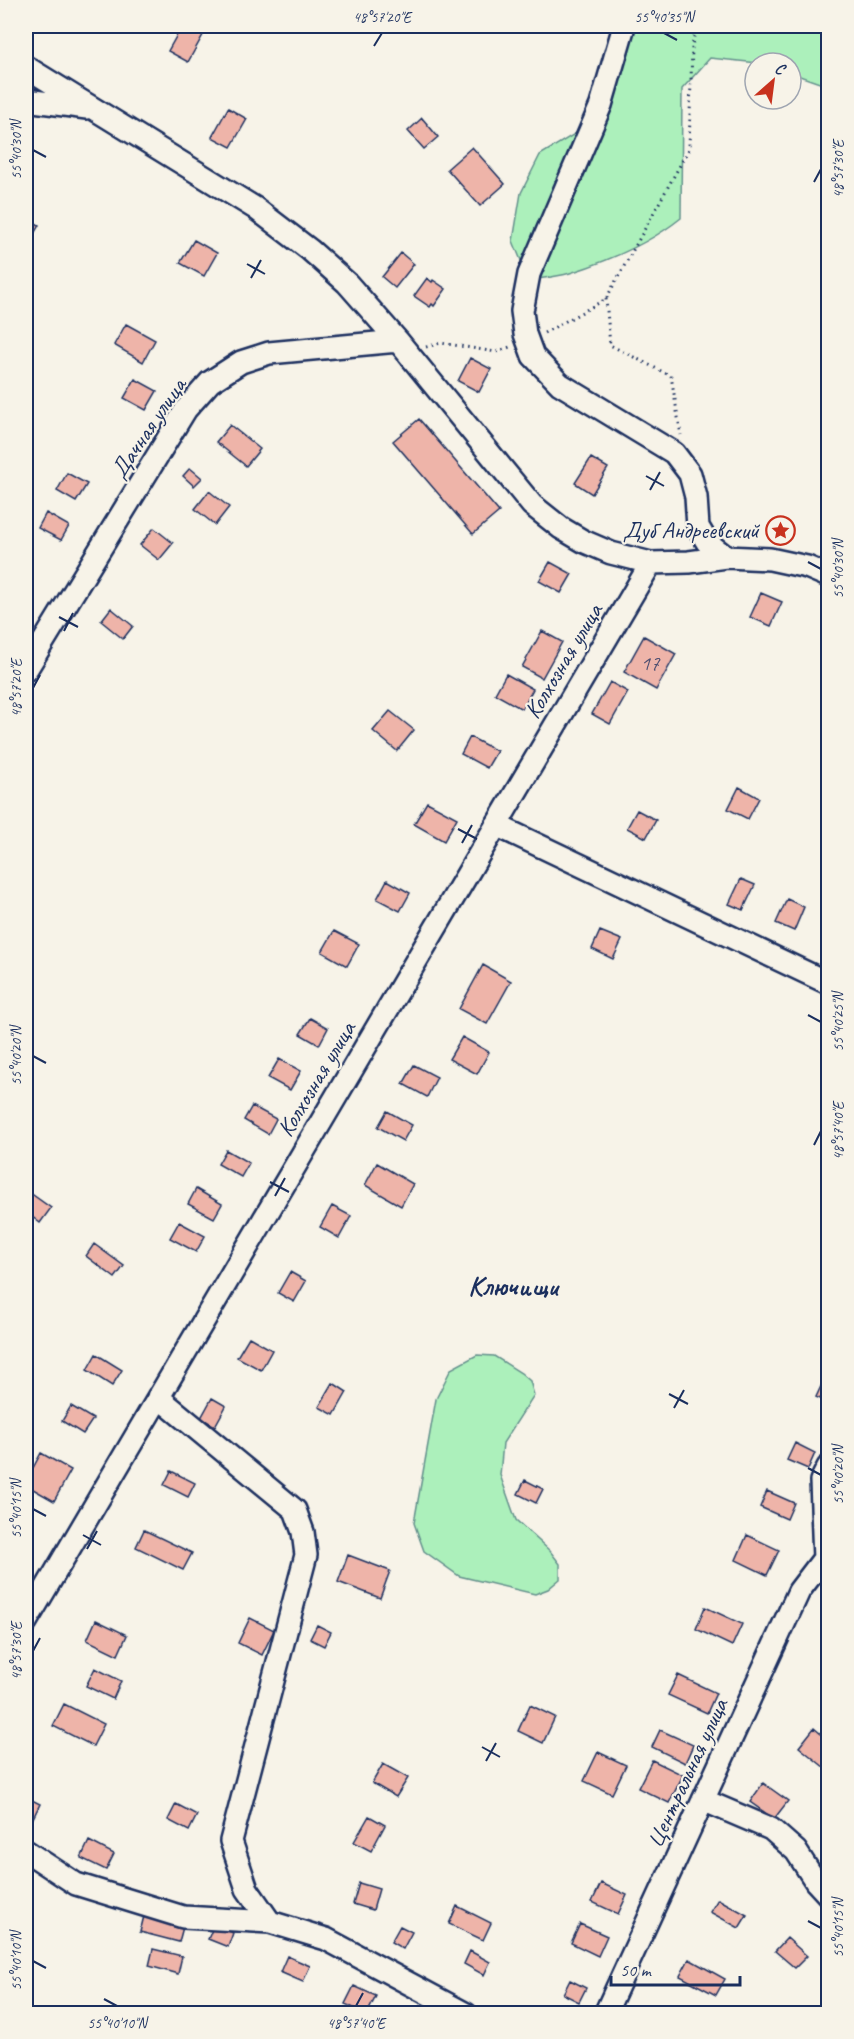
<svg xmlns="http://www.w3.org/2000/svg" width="854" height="2039" font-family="Caveat,sans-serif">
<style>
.green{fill:#acf0bb;stroke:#64908c;stroke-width:1.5}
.building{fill:#eeb4a9;stroke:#1b2f5e;stroke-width:1.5}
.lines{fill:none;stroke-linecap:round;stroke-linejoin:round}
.minor-casing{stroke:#1b2f5e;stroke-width:26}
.path{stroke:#1b2f5e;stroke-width:3;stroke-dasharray:1.5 4.5;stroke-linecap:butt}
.minor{stroke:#f7f3e8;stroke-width:21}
.ticks{fill:none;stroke:#1b2f5e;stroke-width:2}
.labels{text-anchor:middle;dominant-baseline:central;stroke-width:4.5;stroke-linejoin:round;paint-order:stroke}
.number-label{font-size:21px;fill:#505071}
.street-label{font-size:24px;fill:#1b2f5e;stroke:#f7f3e8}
.poi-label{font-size:24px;fill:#1b2f5e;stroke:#f7f3e8;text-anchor:end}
.quarter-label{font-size:27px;font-weight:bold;fill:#1b2f5e;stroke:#f7f3e8}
.neatline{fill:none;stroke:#1b2f5e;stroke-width:2}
.ticks-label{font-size:15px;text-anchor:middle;fill:#1b2f5e}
</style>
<rect width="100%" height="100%" fill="#f7f3e8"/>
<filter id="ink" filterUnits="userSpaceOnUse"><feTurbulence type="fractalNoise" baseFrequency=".0167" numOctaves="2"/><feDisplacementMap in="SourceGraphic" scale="12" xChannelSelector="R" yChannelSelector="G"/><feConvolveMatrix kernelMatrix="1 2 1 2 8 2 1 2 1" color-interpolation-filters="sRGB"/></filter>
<g filter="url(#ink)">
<!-- green -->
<path class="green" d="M628,26H828V86L791,73V63H758L710,58L682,89L681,218C650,243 608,261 570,273C557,277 542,278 529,280L513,241L521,193L540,155L578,132L610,97Z
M477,1355L494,1356L521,1373L530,1381L534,1395L503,1443L500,1475L516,1520L550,1551L560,1564V1579L548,1589L535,1594L459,1576L424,1551L414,1523L436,1399L451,1369Z"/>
<!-- building -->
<path class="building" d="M182,26H186L203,35L188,62L168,51Z
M228,108L247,119L231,147L212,137Z
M422,118L438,137L424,149L408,131Z
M472,147L505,184L480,206L447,169Z
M26,217L39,225L30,241L26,238Z
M194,240L217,253L204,276L180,263Z
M401,253L414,264L395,288L382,277Z
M427,278L432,282L433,280L446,289L434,306L432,304L430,307L414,296Z
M126,324L155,340L143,362L114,345Z
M470,358L491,369L479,392L458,381Z
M135,379L157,391L146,410L124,398Z
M419,419L499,512L473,534L393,441Z
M230,425L260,449L246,466L216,442Z
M591,458L608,468L592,494L575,483Z
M190,468L202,478L194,486L183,476Z
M67,473L87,484L76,502L57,491Z
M209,491L229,507L215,525L195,509Z
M46,513L69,526L61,540L38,528Z
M154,528L173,543L159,560L140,545Z
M550,562L572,574L561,593L539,581Z
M761,593L782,602L771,626L750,617Z
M111,608L133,626L123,639L101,621Z
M542,631L562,642L542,678L522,667Z
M644,636L676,654L656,690L624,672Z
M506,674L533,689L522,709L495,694Z
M610,682L628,692L610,724L592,714Z
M390,711L414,730L397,751L373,731Z
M470,737L497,751L487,768L461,754Z
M739,787L759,798L748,819L728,809Z
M427,802L457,818L444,841L414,824Z
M637,810L656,820L646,838L627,828Z
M741,879L755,885L743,910L729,904Z
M387,880L410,893L400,911L377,899Z
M787,899L804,907L794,931L776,923Z
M334,931L359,944L347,966L322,952Z
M600,931L622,940L613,959L592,949Z
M483,965L511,981L487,1024L459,1009Z
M310,1018L328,1028L319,1045L300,1034Z
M462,1037L489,1052L477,1074L449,1059Z
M279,1059L301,1071L290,1090L268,1078Z
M414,1065L437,1077L427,1097L403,1084Z
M252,1106L276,1119L268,1134L244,1120Z
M387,1111L412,1125L403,1141L378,1127Z
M226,1150L249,1163L241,1177L218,1164Z
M377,1163L413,1184L401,1206L365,1185Z
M196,1189L222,1204L214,1218L188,1204Z
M26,1190L51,1208L40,1223L26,1212Z
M332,1206L351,1216L339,1238L320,1227Z
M179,1222L205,1236L196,1252L170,1238Z
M94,1244L124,1266L115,1278L86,1256Z
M290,1272L306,1281L294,1302L278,1293Z
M249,1337L272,1350L261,1370L237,1357Z
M96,1354L122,1370L112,1386L87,1370Z
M823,1382L828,1384V1402L816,1397Z
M333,1383L347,1392L334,1415L319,1407Z
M212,1398L226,1406L215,1426L201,1418Z
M71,1406L93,1419L83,1434L62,1421Z
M795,1443L815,1453L808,1469L787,1460Z
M41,1453L71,1470L54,1501L26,1485V1481Z
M171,1471L195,1483L188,1497L164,1485Z
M525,1480L543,1489L536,1503L518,1494Z
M767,1491L794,1503L787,1519L760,1507Z
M144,1530L192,1553L183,1570L136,1547Z
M747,1535L779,1550L767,1575L736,1560Z
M348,1555L390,1571L380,1598L338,1582Z
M705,1607L742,1624L732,1646L696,1629Z
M250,1618L274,1630L262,1655L238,1643Z
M96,1620L127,1635L118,1655L87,1640Z
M317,1625L331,1632L324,1646L310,1639Z
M95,1668L121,1681L113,1699L86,1686Z
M678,1675L716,1693L707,1713L668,1695Z
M64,1704L104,1724L93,1746L53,1726Z
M530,1705L555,1717L543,1743L518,1731Z
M814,1728L828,1740V1764L825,1768L799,1747Z
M660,1730L693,1745L685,1763L652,1747Z
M598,1752L626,1765L612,1794L584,1781Z
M652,1760L683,1775L669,1803L638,1788Z
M383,1764L408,1778L396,1797L372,1783Z
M763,1783L788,1801L774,1819L750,1802Z
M26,1797L40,1804L31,1822L26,1820Z
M176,1804L197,1815L189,1831L168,1820Z
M369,1816L385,1825L371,1851L354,1842Z
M89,1841L114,1854L106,1870L81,1858Z
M359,1883L379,1889L373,1910L353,1904Z
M601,1883L627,1895L618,1914L592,1902Z
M718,1899L747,1915L739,1928L710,1912Z
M457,1906L491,1923L483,1940L449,1924Z
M144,1916L183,1927L179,1942L140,1932Z
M580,1924L607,1936L598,1956L571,1943Z
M214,1925L233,1933L228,1947L208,1939Z
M400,1926L412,1932L403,1949L391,1942Z
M787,1938L807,1956L795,1968L775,1951Z
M153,1949L182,1956L178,1974L149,1966Z
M470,1951L490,1962L484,1975L464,1964Z
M287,1956L310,1966L303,1982L280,1972Z
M689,1959L725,1979L716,1995L680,1976Z
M570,1980L586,1988L579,2002L563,1994Z
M354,1986L376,1996L367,2014L345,2004Z"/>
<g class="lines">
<defs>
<path id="minor" d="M624,26L601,105L529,274L522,311L525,334L533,356L560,384L674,453L690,474L696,497L698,527L707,542L726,557
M26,67L255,208L310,250L347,283L398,341L532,505L561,528L583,541L611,553L651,563L689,562L726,557L770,559L807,567L828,576
M26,100L87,108
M26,670L186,409L210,382L241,362L269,353L398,341
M496,825L828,983
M158,1397L295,1510L303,1532L306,1555L231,1841L247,1889L270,1922
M824,1559L821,1481L828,1467
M26,1622L651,563
M703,1800L771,1829L796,1851L816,1882L828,1895
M26,1851L76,1884L183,1917L270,1922L326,1939L466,2014
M605,2014L799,1591L828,1553"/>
</defs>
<!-- minor casing -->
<use href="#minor" class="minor-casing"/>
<!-- path -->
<path class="path" d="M606,299L610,345L671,376L681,435
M544,333L606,299L689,149L692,47L696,26
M426,347L441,343L496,352L510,347"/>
<!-- minor -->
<use href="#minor" class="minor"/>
</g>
</g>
<!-- ticks -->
<path class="ticks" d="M664,33L677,40M374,46L382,33M33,150L46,157M814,182L821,169M247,264L265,274M251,278L261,260M646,476L664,486M650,490L660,472M808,562L821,569M59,617L78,627M64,631L73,613M33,688L40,675M458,829L477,839M462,843L472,825M808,1015L821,1022M33,1056L46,1063M814,1145L821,1131M270,1182L289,1192M275,1196L285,1178M669,1394L688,1404M674,1408L684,1390M808,1468L821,1475M33,1509L46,1516M83,1535L101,1545M87,1549L97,1531M33,1651L40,1638M482,1747L500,1757M486,1761L496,1743M808,1921L821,1928M33,1961L46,1968M104,1999L117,2006M356,2006L363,1993"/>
<!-- icons -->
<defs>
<symbol id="sight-ring" viewBox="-11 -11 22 22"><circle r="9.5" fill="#f7f3e8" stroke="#c8321e" stroke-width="1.5"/><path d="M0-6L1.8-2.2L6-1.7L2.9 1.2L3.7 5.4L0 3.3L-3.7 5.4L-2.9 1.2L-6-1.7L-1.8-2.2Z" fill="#c8321e"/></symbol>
</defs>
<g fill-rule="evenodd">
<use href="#sight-ring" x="764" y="514" width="33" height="33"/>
</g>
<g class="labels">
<!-- number labels -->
<g class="number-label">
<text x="650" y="663">17</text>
</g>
<!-- street labels -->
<g class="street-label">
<text transform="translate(148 428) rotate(-56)">Дачная улица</text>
<text transform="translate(563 661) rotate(-59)">Колхозная улица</text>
<text transform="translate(316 1079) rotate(-59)">Колхозная улица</text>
<text transform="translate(687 1773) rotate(-65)">Центральная улица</text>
</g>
<!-- poi labels -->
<g class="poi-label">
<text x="759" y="530">Дуб Андреевский</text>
</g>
<!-- quarter labels -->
<g class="quarter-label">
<text x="513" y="1286">Ключищи</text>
</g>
</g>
<!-- margin -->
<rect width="854" height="2039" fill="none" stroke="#f7f3e8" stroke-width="66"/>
<!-- north arrow -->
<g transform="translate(773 81) rotate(28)"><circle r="28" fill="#f7f3e8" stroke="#9fa5b1" stroke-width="1.5"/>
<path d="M0-4.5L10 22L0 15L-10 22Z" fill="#c8321e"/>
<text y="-9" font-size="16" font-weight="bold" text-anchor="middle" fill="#1b2f5e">С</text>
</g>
<!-- scale -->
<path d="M611 1976v9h129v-9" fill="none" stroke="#1b2f5e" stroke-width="3"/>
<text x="620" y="1976" font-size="18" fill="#1b2f5e" stroke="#f7f3e8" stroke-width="4.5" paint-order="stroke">50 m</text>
<rect x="33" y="33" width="788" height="1973" class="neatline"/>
<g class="ticks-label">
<text x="382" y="22">48°57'20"E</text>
<text x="664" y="22">55°40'35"N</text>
<text transform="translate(16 150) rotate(-90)" y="5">55°40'30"N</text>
<text transform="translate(838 169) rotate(-90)" y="5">48°57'30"E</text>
<text transform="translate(838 569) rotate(-90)" y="5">55°40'30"N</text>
<text transform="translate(16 688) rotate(-90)" y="5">48°57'20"E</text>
<text transform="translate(838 1022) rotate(-90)" y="5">55°40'25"N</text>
<text transform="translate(16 1056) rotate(-90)" y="5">55°40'20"N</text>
<text transform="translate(838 1131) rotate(-90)" y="5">48°57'40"E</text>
<text transform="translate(838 1475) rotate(-90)" y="5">55°40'20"N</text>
<text transform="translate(16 1509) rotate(-90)" y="5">55°40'15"N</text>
<text transform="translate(16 1651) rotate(-90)" y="5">48°57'30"E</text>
<text transform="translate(838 1928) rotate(-90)" y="5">55°40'15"N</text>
<text transform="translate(16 1961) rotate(-90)" y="5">55°40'10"N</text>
<text x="117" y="2028">55°40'10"N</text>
<text x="356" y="2028">48°57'40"E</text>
</g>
</svg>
